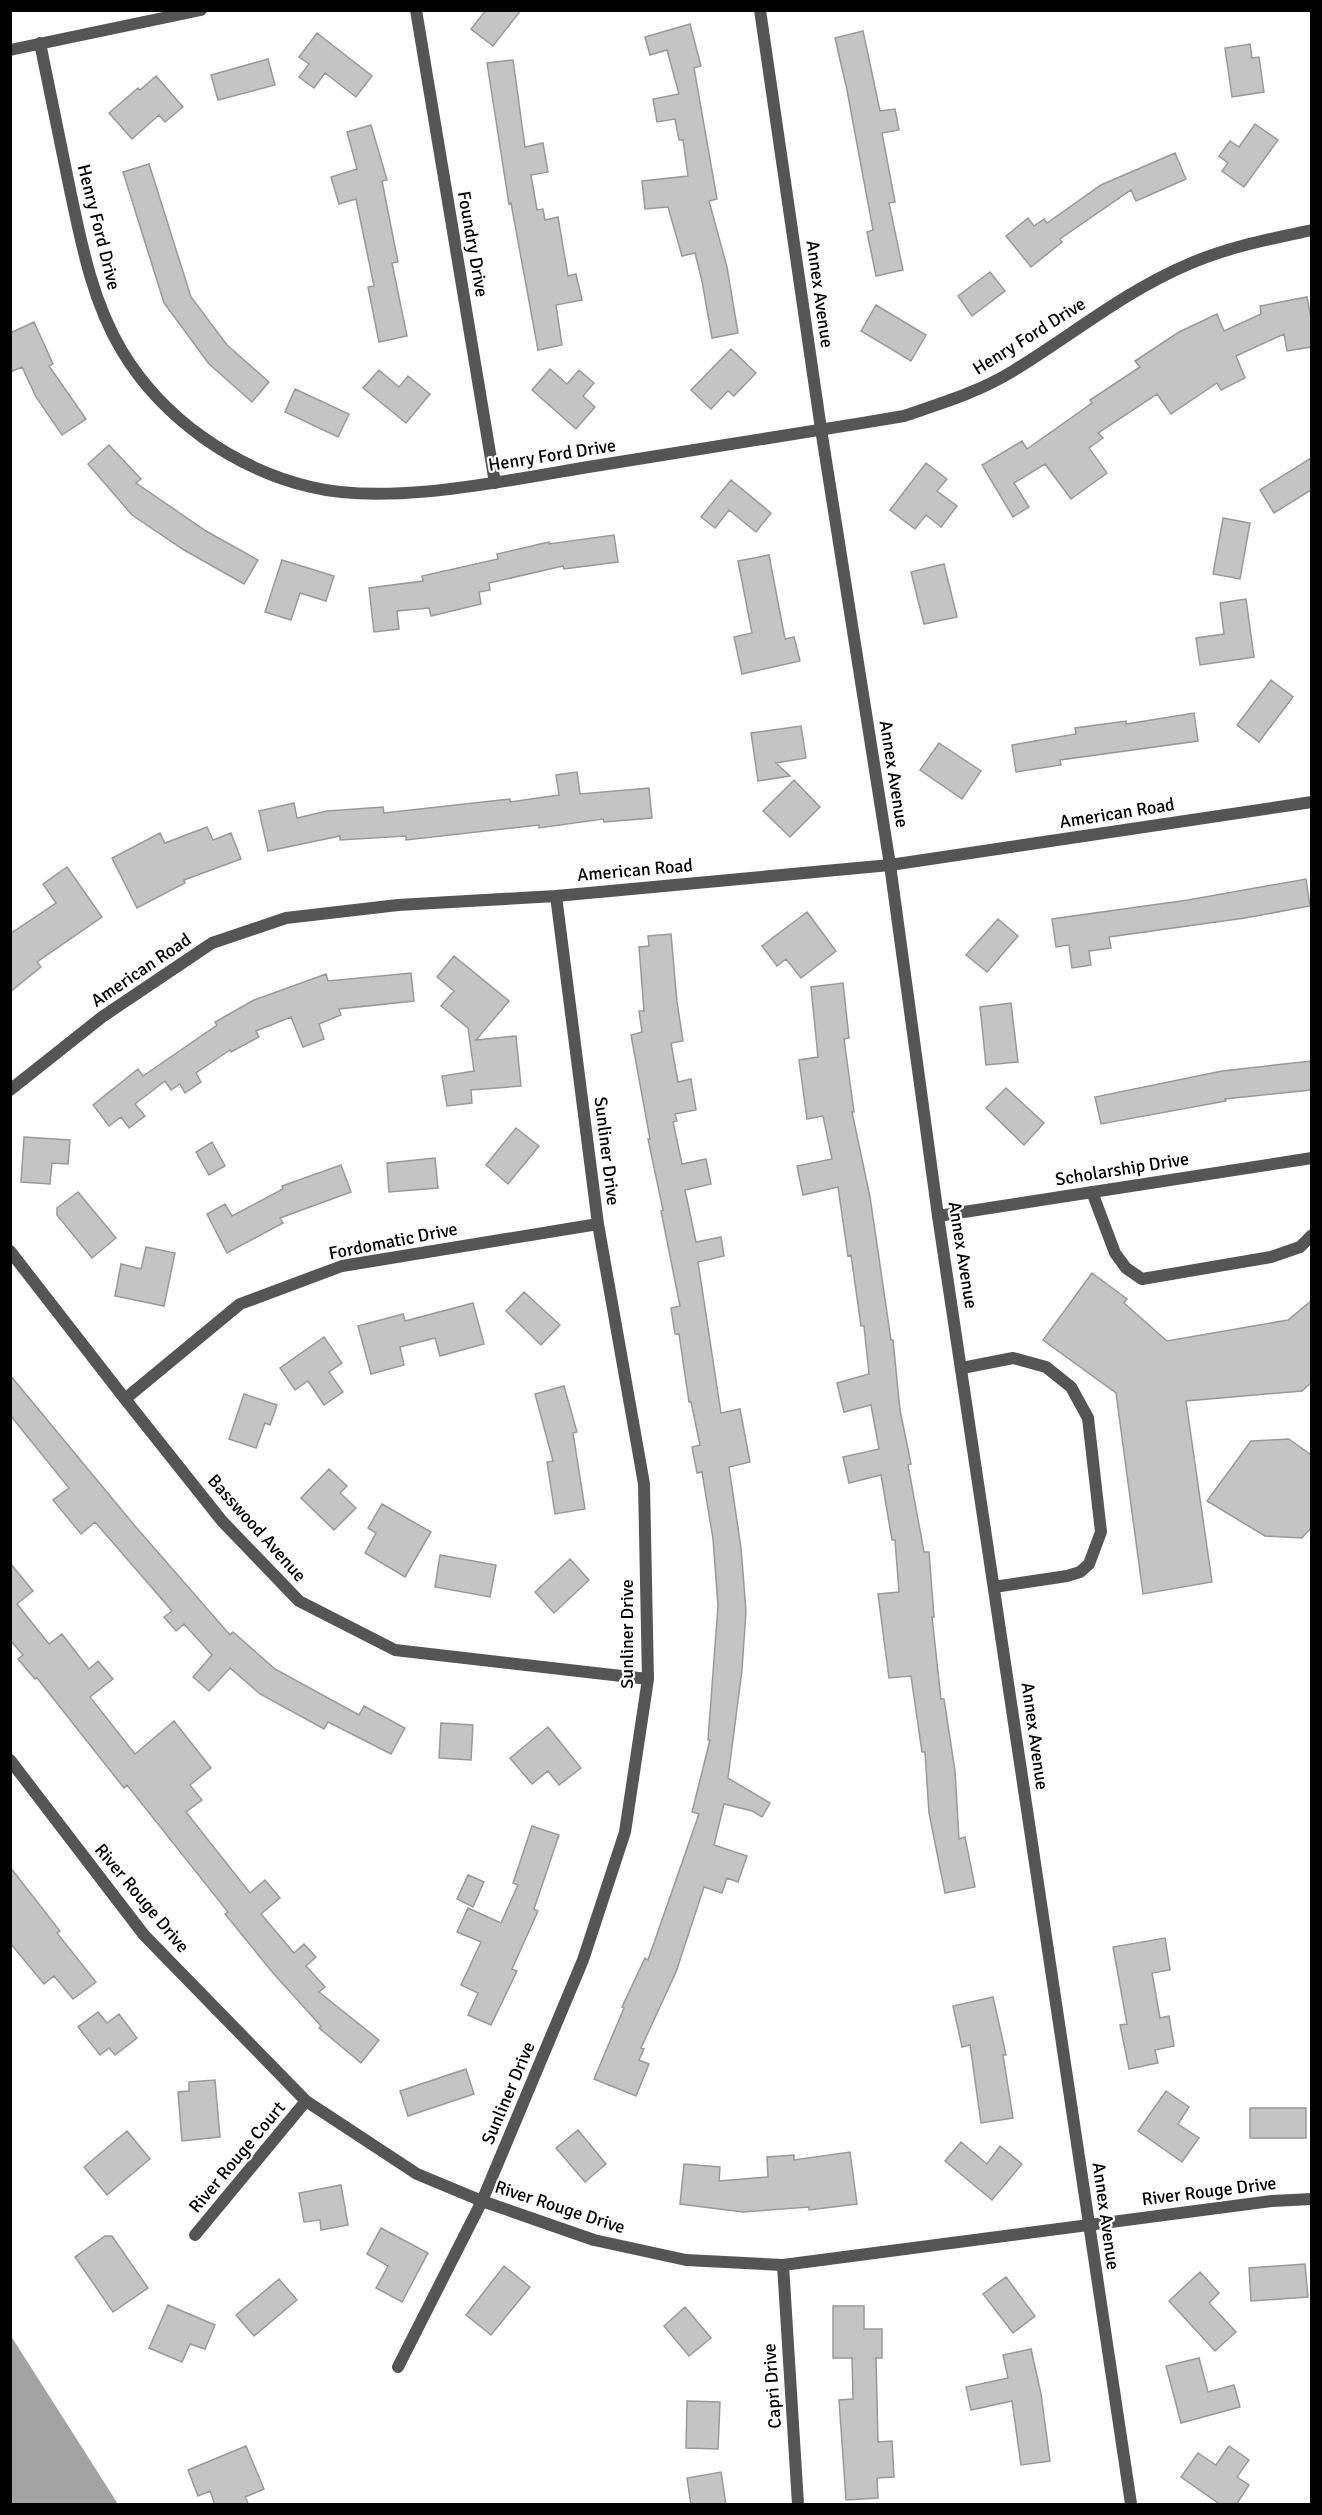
<svg xmlns="http://www.w3.org/2000/svg" width="1322" height="2515" font-family="Signika,sans-serif">
<style>
.water{fill:#a3a3a3}
.building{fill:#c4c4c4;stroke:#999;stroke-width:1.5}
.lines{fill:none;stroke-linecap:round;stroke-linejoin:round}
.service{stroke:#555;stroke-width:12}
.minor{stroke:#555;stroke-width:12}
.tertiary{stroke:#555;stroke-width:12}
.labels{text-anchor:middle;dominant-baseline:central;stroke-width:4.5;stroke-linejoin:round;paint-order:stroke}
.street-label{font-size:18px;fill:#000;stroke:#fff}
</style>
<rect width="100%" height="100%" fill="#fff"/>
<!-- water -->
<path class="water" d="M10,2336H11L118,2504H11Z"/>
<!-- building -->
<path class="building" d="M486,10H521L493,46L471,29Z
M690,24L701,66L694,68L717,199L709,201L727,267L738,333L712,338L702,281L695,253L682,256L668,207L645,209L642,181L688,176L683,140H679L675,119L657,122L653,99L679,94L667,50L650,55L645,37Z
M863,31L880,111L895,109L899,130L882,133L895,202L889,203L903,270L876,276L867,232L873,230L847,90L835,38Z
M317,33L372,76L356,97L325,73L314,88L299,77L309,64L299,57Z
M1250,44L1252,58L1259,57L1264,92L1232,97L1225,48Z
M268,59L275,85L218,100L211,75Z
M513,60L525,147L543,143L548,172L531,175L537,210L543,209L545,220L558,217L568,276L576,274L582,300L556,305L562,345L538,350L511,203L509,204L487,63Z
M156,76L183,107L165,122L159,115L132,139L109,113L138,88L140,90Z
M1255,124L1278,140L1244,187L1222,171L1228,163L1219,156L1230,141L1239,147Z
M371,125L387,180L382,181L398,262L392,263L407,336L379,342L368,287L374,286L356,199L339,204L331,177L357,169L347,132Z
M1175,153L1186,179L1136,201L1131,190L1060,239L1062,242L1031,267L1006,236L1028,218L1034,226L1044,219L1047,223L1101,185Z
M149,164L191,297L227,345L269,382L252,402L209,364L164,303L123,172Z
M990,272L1005,291L972,316L958,296Z
M1307,297L1311,318V347L1287,351L1284,334L1236,356L1245,378L1221,390L1217,383L1171,414L1157,394L1098,433L1103,438L1089,448L1107,473L1071,499L1045,464L1014,483L1029,507L1013,517L982,465L1022,441L1027,449L1092,403L1090,400L1140,367L1135,361L1179,332L1217,314L1224,331L1261,314L1260,306Z
M876,305L926,335L911,361L861,331Z
M34,322L53,364L49,366L86,419L62,435L36,397L22,367L10,372V333Z
M731,349L756,373L734,396L728,391L711,409L691,390Z
M550,369L567,384L579,370L594,383L583,396L595,407L576,429L532,390Z
M379,370L399,387L408,376L430,394L406,423L363,388Z
M295,389L349,414L338,437L285,412Z
M109,445L141,479L136,483L206,531L258,560L244,584L184,550L132,515L88,464Z
M1311,458V490L1274,513L1260,490Z
M926,463L947,479L937,491L957,506L941,527L926,515L915,529L890,510Z
M731,480L771,513L756,532L729,510L715,528L701,517Z
M1223,518L1250,523L1240,579L1213,574Z
M614,535L618,562L564,569L563,566L489,583L490,590L479,592L481,604L431,616L429,608L397,611L399,629L374,632L369,588L423,581L422,576L498,559L497,554L549,542V544Z
M769,555L785,639L794,637L800,661L742,674L734,637L752,633L738,561Z
M282,560L334,576L326,601L300,593L291,620L265,612Z
M944,564L957,617L924,624L911,572Z
M1246,599L1254,657L1200,665L1196,638L1224,634L1220,603Z
M1271,680L1293,697L1259,742L1237,725Z
M1194,713L1198,741L1060,760L1061,765L1016,772L1012,745L1076,734L1075,728L1126,721V724Z
M801,726L806,758L776,763L790,776L758,781L751,733Z
M939,743L981,771L962,799L920,770Z
M577,772L580,794L649,788L652,818L604,822L603,819L539,828V825L406,840V836L340,840V836L268,851L259,811L294,803L297,818L327,811L383,807L384,813L510,799V802L559,795L556,775Z
M794,780L820,807L790,837L763,811Z
M207,827L213,840L231,833L241,859L184,880L185,883L137,908L112,858L160,833L165,843Z
M67,867L102,917L37,962L41,967L10,992V934L56,903L43,884Z
M1306,879L1310,906L1245,918L1109,937L1111,948L1089,951L1091,965L1072,968L1069,945L1056,947L1052,919L1188,900Z
M807,912L836,951L801,978L786,959L777,966L762,946Z
M998,919L1018,936L987,972L966,955Z
M671,934L677,1002L683,1041L671,1043L678,1082L691,1079L696,1110L675,1114L677,1121L673,1122L682,1164L706,1159L711,1184L685,1190L696,1242L721,1237L724,1256L698,1262L721,1413L740,1409L750,1462L729,1467L741,1548L746,1611L742,1670L728,1778L770,1803L762,1817L752,1811L724,1804L714,1845L747,1856L738,1882L727,1878L722,1893L704,1887L676,1972L641,2048L644,2049L639,2060L649,2064L636,2096L594,2079L624,2008L622,2007L645,1958L648,1960L699,1814L692,1812L710,1740H708L718,1606L713,1539L702,1472L697,1473L692,1447L700,1445L691,1402H689L679,1334H675L671,1308L680,1306L661,1211L663,1210L648,1139H650L631,1035L642,1032L639,1011H644L639,947L649,946L648,936Z
M454,956L509,1001L476,1040L516,1036L521,1086L471,1090L472,1103L447,1106L442,1076L474,1071L468,1028L441,1006L454,991L437,977Z
M411,973L414,1001L339,1009L341,1015L319,1024L324,1039L303,1047L291,1017L256,1031L259,1037L231,1052L230,1050L196,1073L201,1082L185,1093L180,1084L171,1090L165,1081L135,1104L145,1116L129,1128L121,1117L109,1126L93,1105L138,1069L143,1076L217,1025L215,1022L254,1000L326,974L328,981Z
M843,983L849,1038L844,1039L854,1112H852L870,1197L891,1340H893L900,1410L911,1464L908,1465L924,1552H929L934,1617H932L941,1699H944L955,1771L959,1839L965,1837L975,1887L945,1893L929,1813L925,1752H922L911,1676L889,1678L878,1594L899,1592L895,1540H892L881,1475L849,1483L843,1457L879,1449L871,1405L844,1412L837,1383L869,1374L864,1326H861L851,1255L848,1256L838,1187L803,1195L797,1166L832,1159L823,1116L807,1119L799,1060L818,1057L811,987Z
M1011,1003L1018,1062L986,1065L980,1007Z
M1311,1061V1090L1225,1099L1226,1101L1101,1124L1095,1097L1222,1071Z
M1006,1088L1044,1123L1024,1145L986,1108Z
M516,1128L539,1146L508,1184L486,1165Z
M24,1137L70,1140L68,1164L52,1163L50,1184L21,1182Z
M212,1142L225,1166L209,1175L196,1152Z
M435,1158L438,1188L389,1192L387,1163Z
M341,1165L351,1192L280,1218L283,1223L227,1253L207,1214L225,1204L232,1216L283,1189L282,1186Z
M78,1192L116,1238L92,1258L57,1215V1208Z
M146,1247L175,1253L164,1306L115,1296L121,1264L141,1269Z
M1092,1273L1127,1299L1124,1303L1167,1341L1288,1320L1311,1301V1383L1302,1391L1186,1401L1212,1582L1143,1594L1116,1393L1043,1340Z
M524,1292L560,1325L541,1345L506,1311Z
M473,1303L484,1344L440,1356L435,1338L400,1347L404,1365L371,1374L358,1326L403,1314L405,1321Z
M324,1337L342,1363L329,1372L343,1392L324,1405L308,1381L295,1390L280,1368Z
M10,1375L135,1526L230,1635L233,1632L275,1669L359,1715L364,1706L405,1728L391,1754L328,1722L324,1729L260,1694L230,1668L209,1691L193,1677L212,1655L184,1624L176,1631L164,1617L172,1611L95,1522L81,1534L53,1500L69,1488L10,1415Z
M564,1386L577,1432L573,1433L585,1509L555,1514L547,1462L553,1461L535,1394Z
M244,1394L277,1405L270,1425L265,1423L256,1448L229,1439Z
M1289,1439L1311,1455V1528L1302,1538L1265,1536L1207,1501L1251,1441Z
M329,1469L347,1486L340,1493L356,1508L334,1530L301,1498Z
M382,1504L431,1532L405,1577L365,1553L376,1533L368,1528Z
M440,1555L496,1565L490,1597L435,1587Z
M570,1559L589,1580L554,1613L535,1592Z
M10,1563L33,1591L17,1604L49,1644L62,1634L89,1669L98,1661L113,1679L90,1697L135,1754L174,1721L211,1768L190,1785L202,1800L186,1812L250,1893L265,1880L280,1898L261,1914L294,1953L304,1944L316,1957L306,1966L325,1987L319,1992L379,2040L361,2063L319,2028L321,2026L273,1973L225,1914L228,1912L127,1785L124,1788L37,1678L35,1679L18,1659L23,1655L10,1640Z
M441,1723L473,1725L471,1760L439,1758Z
M548,1727L581,1768L559,1785L548,1771L532,1784L510,1758Z
M532,1826L559,1835L534,1909L538,1911L512,1969L517,1971L491,2025L468,2015L478,1993L461,1985L481,1942L457,1932L468,1908L501,1923L518,1885L513,1883Z
M10,1867L60,1931L57,1933L96,1982L73,1999L54,1976L44,1984L10,1943Z
M468,1875L484,1882L473,1907L457,1899Z
M1165,1938L1170,1970L1152,1973L1160,2018L1169,2016L1174,2046L1155,2050L1158,2063L1129,2069L1120,2025L1127,2024L1113,1947Z
M993,1997L1006,2055H1003L1013,2118L981,2123L970,2045L962,2047L953,2006Z
M98,2012L107,2023L119,2014L137,2038L115,2055L109,2048L100,2055L78,2027Z
M466,2069L474,2094L408,2116L400,2091Z
M215,2080L220,2137L182,2141L178,2092L189,2091V2082Z
M1166,2091L1189,2107L1178,2124L1199,2138L1182,2162L1138,2131Z
M1250,2108H1306V2138H1250Z
M578,2130L606,2164L585,2182L556,2148Z
M127,2131L150,2159L107,2195L84,2167Z
M961,2142L987,2164L1000,2146L1022,2164L992,2200L945,2161Z
M850,2152L857,2204L809,2210V2207L743,2212L680,2204L684,2164L720,2167L719,2181L768,2177L767,2157L794,2155V2160Z
M341,2185L348,2225L321,2230L320,2220L304,2222L299,2193Z
M381,2228L428,2253L402,2302L376,2288L388,2266L367,2254Z
M105,2236H112L148,2288L113,2312L75,2257Z
M1305,2264L1308,2297L1251,2301L1249,2268Z
M504,2266L530,2287L491,2335L466,2315Z
M1200,2272L1219,2293L1209,2303L1236,2332L1215,2351L1169,2301Z
M1006,2277L1035,2316L1013,2333L983,2294Z
M279,2279L297,2300L254,2336L236,2315Z
M168,2305L215,2325L205,2349L190,2344L182,2362L149,2348Z
M833,2306H864V2329H882V2358H876L878,2442L892,2441L894,2477L877,2478L878,2498L846,2500L839,2400L853,2399L852,2358H833Z
M685,2307L711,2338L689,2356L664,2326Z
M1031,2349L1041,2394L1050,2461L1021,2465L1012,2401L971,2410L966,2387L1008,2378L1003,2355Z
M1199,2358L1208,2392L1234,2385L1240,2407L1181,2423L1166,2366Z
M687,2401L720,2402L718,2449L686,2448Z
M246,2446L264,2489L245,2497L249,2505H215L210,2491L198,2496L188,2470Z
M1229,2446L1249,2460L1237,2477L1249,2485L1236,2505H1221L1181,2477L1198,2453L1216,2465Z
M721,2472L726,2505H691L687,2478Z"/>
<g class="lines">
<!-- service -->
<path class="service" d="M1092,1192L1115,1253L1126,1268L1142,1279L1271,1257L1300,1247L1312,1235
M962,1368L1013,1358L1046,1367L1071,1387L1088,1418L1101,1532L1089,1564L1080,1572L1067,1576L994,1587"/>
<!-- minor -->
<path class="minor" d="M416,10L495,483
M40,43C50,90 59,138 69,185C81,242 92,301 122,351C163,419 235,469 311,487C388,506 504,481 582,468C690,451 797,434 904,416C942,403 979,392 1013,371C1072,335 1125,291 1189,264C1228,247 1270,239 1312,230
M10,50L201,10
M10,1090L102,1017L212,943L286,918L398,905L556,896L890,865
M938,1216L1312,1158
M10,1251L125,1399L222,1521L299,1601L395,1650L648,1679
M125,1399L240,1304L342,1266L598,1224
M10,1760L144,1935L306,2101L417,2174L482,2201L594,2240L686,2260L783,2265L1272,2201L1312,2199
M195,2235L306,2101
M783,2265L798,2504
M398,2367L482,2201L583,1960L625,1832L648,1679L644,1484L598,1224L556,896"/>
<!-- tertiary -->
<path class="tertiary" d="M760,10L821,429L890,865L938,1216L1131,2504
M890,865L1312,802"/>
</g>
<g class="labels">
<!-- street labels -->
<g class="street-label">
<text transform="translate(99 227) rotate(76)">Henry Ford Drive</text>
<text transform="translate(473 244) rotate(80)">Foundry Drive</text>
<text transform="translate(820 294) rotate(82)">Annex Avenue</text>
<text transform="translate(1029 336) rotate(-32)">Henry Ford Drive</text>
<text transform="translate(552 455) rotate(-9)">Henry Ford Drive</text>
<text transform="translate(894 774) rotate(81)">Annex Avenue</text>
<text transform="translate(1117 813) rotate(-9)">American Road</text>
<text transform="translate(635 870) rotate(-5)">American Road</text>
<text transform="translate(141 970) rotate(-34)">American Road</text>
<text transform="translate(607 1151) rotate(83)">Sunliner Drive</text>
<text transform="translate(1122 1169) rotate(-9)">Scholarship Drive</text>
<text transform="translate(393 1241) rotate(-11)">Fordomatic Drive</text>
<text transform="translate(963 1255) rotate(81)">Annex Avenue</text>
<text transform="translate(257 1528) rotate(48)">Basswood Avenue</text>
<text transform="translate(627 1634) rotate(-90)">Sunliner Drive</text>
<text transform="translate(1035 1736) rotate(82)">Annex Avenue</text>
<text transform="translate(142 1898) rotate(50)">River Rouge Drive</text>
<text transform="translate(508 2093) rotate(-67)">Sunliner Drive</text>
<text transform="translate(237 2157) rotate(-50)">River Rouge Court</text>
<text transform="translate(1209 2191) rotate(-7)">River Rouge Drive</text>
<text transform="translate(560 2207) rotate(18)">River Rouge Drive</text>
<text transform="translate(1106 2216) rotate(82)">Annex Avenue</text>
<text transform="translate(772 2386) rotate(-94)">Capri Drive</text>
</g>
</g>
<!-- border -->
<rect width="1322" height="2515" fill="none" stroke="#000000" stroke-width="24"/>
</svg>
